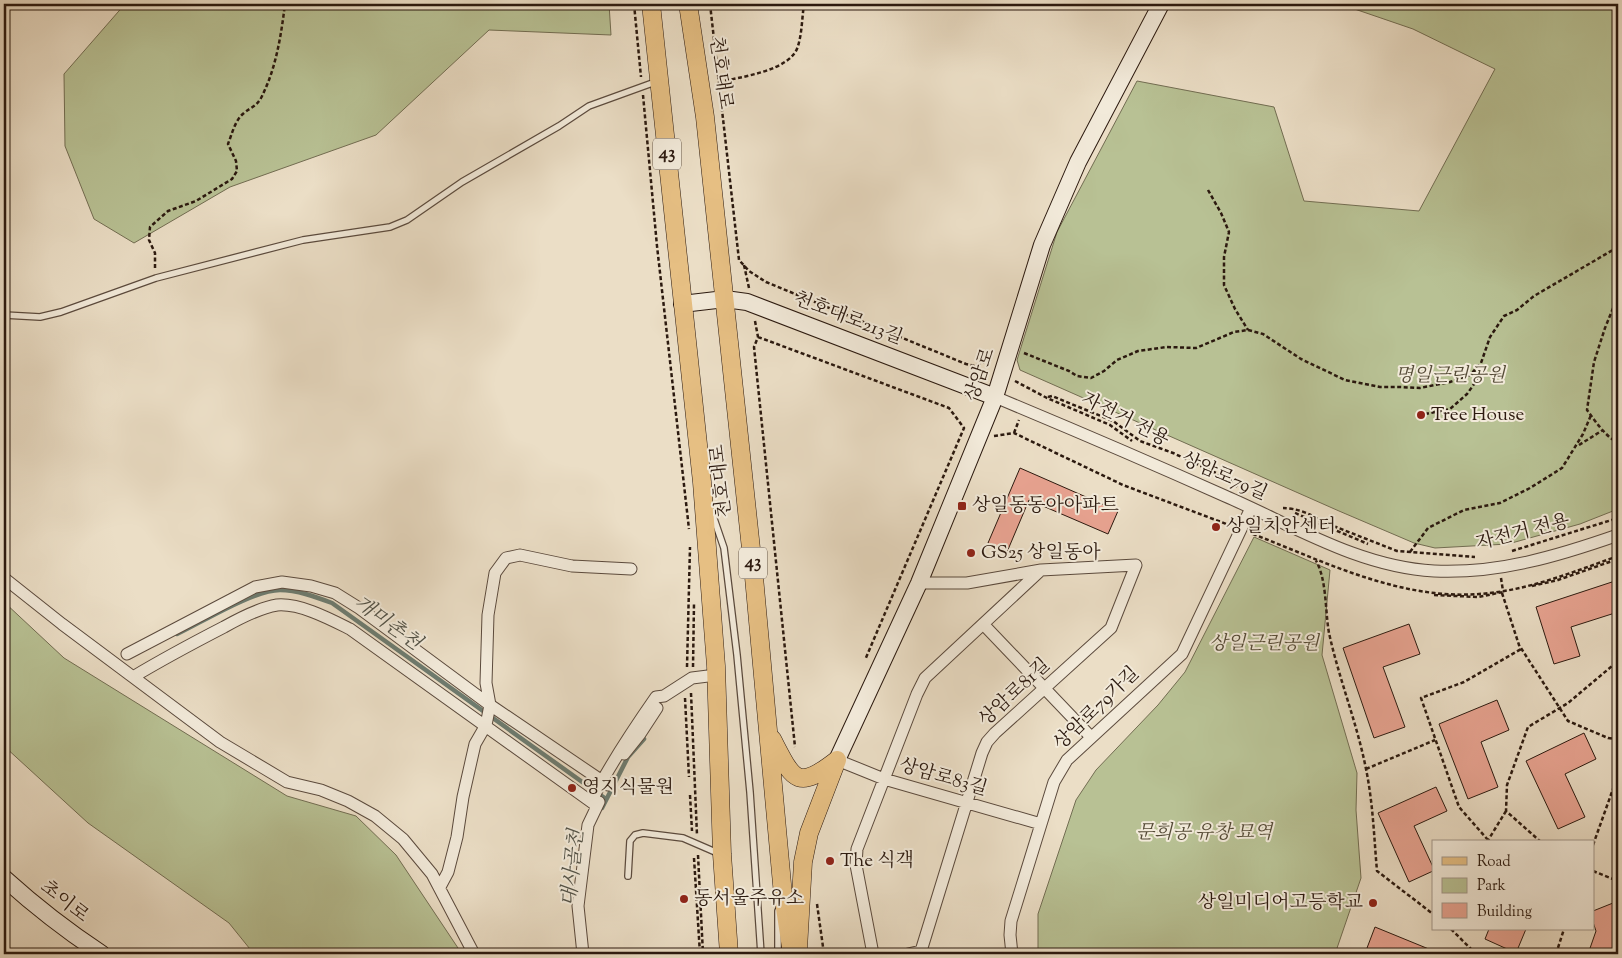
<svg xmlns="http://www.w3.org/2000/svg" width="1622" height="958" font-family="'Sorts Mill Goudy','Noto Serif KR',serif">
<style>
.green{fill:#b8c194;stroke:#726d52}
.lines{fill:none;stroke-linecap:round;stroke-linejoin:round}
.stream{stroke:#6d7b6f;stroke-width:4.5}
.building{fill:#e8a391;stroke:#2b190f}
.lane-casing{stroke:#5b4a3d;stroke-width:8}
.street-casing{stroke:#5b4a3d;stroke-width:13}
.secondary-casing{stroke:#2b190f;stroke-width:18}
.primary-casing{stroke:#2b190f;stroke-width:19}
.path{stroke:#2b190f;stroke-width:2.5;stroke-dasharray:4 2.5;stroke-linecap:butt}
.lane{stroke:#f2eada;stroke-width:5.5}
.street{stroke:#f2eada;stroke-width:11}
.secondary{stroke:#f2eada;stroke-width:16}
.primary{stroke:#e6bf83;stroke-width:18}
.poi-dot{fill:#8f2418;stroke:#f2eada;stroke-width:2}
.labels{text-anchor:middle;dominant-baseline:central;stroke-width:4;stroke-linejoin:round;paint-order:stroke}
.shield{fill:#f2eada;stroke:#67584c;stroke-width:1}
.shield-label{font-size:18px;font-weight:bold;fill:#2b190f}
.street-label{font-size:19px;fill:#2b190f;stroke:#f2eada}
.park-label{font-size:19px;font-style:italic;fill:#554b37;stroke:#f2eada}
.poi-label{font-size:19px;fill:#2b190f;stroke:#f2eada;text-anchor:start}
.water-label{font-size:20px;font-style:italic;fill:#525247;stroke:#f2eada}
</style>
<rect width="100%" height="100%" fill="#ebdec6"/>
<filter id="stains"><feTurbulence type="fractalNoise" baseFrequency=".004" numOctaves="4"/><feColorMatrix values="0 0 0 0 .2 0 0 0 0 .09 0 0 0 0 .02 0 0 0 .5 -.17"/></filter>
<radialGradient id="worn" r=".72"><stop offset=".6" stop-color="#630" stop-opacity="0"/><stop offset="1" stop-color="#630" stop-opacity=".3"/></radialGradient>
<!-- green -->
<path class="green" d="M125,4H609L611,35L489,30L376,135L230,187L134,243L94,219L65,146L64,74Z
M1340,4H1618V509L1580,524L1508,544L1435,548L1414,543L1339,511L1020,370L1017,360L1057,232L1137,81L1274,107L1304,201L1419,211L1495,69L1413,29Z
M1254,537L1330,570L1322,655L1357,773L1356,810L1361,878L1335,954H1038V914L1076,800L1096,770L1158,705L1185,672Z
M4,602L64,658L287,796L356,816L396,855L462,954H254L229,923L88,823L4,746Z"/>
<g class="lines">
<!-- stream -->
<path class="stream" d="M177,634C202,622 254,590 280,590C297,590 316,597 332,603L606,799
M602,808L628,757L644,739"/>
</g>
<!-- building -->
<path class="building" d="M1020,468L1118,511L1108,534L1029,500L1007,552L988,543Z
M1618,580V612L1571,627L1580,656L1554,664L1536,607Z
M1409,624L1420,654L1383,667L1405,727L1374,738L1343,648Z
M1497,700L1509,730L1481,742L1498,787L1468,799L1439,724Z
M1584,733L1596,759L1565,774L1585,817L1558,829L1526,761Z
M1436,787L1447,811L1414,826L1433,867V871L1409,882L1378,813Z
M1618,901V954H1588L1596,931L1593,922V911Z
M1375,927L1441,954H1382L1367,948Z
M1489,929H1526L1516,953L1485,939Z"/>
<g class="lines">
<defs>
<path id="lane" d="M4,315L40,317L61,312L156,278L303,240L390,227L407,220L462,182L559,126L589,106L658,81
M711,510L724,548L737,655L750,792L761,954
M628,876L630,841L635,835L643,833L683,838L720,854
M778,911V954"/>
<path id="street" d="M995,397C1072,429 1149,462 1225,496C1292,525 1359,567 1434,571C1498,574 1558,556 1618,535
M4,578L62,624L220,742L287,782L321,790L348,801L375,816L403,839L432,874L474,954
M919,583H967L1041,570L1136,565L1111,628L995,733L987,742L982,753L921,951V954
M983,624L1091,737
M127,654L255,587L282,582L311,586L335,593L359,608L490,705L608,785
M133,677C163,659 193,643 224,627C240,618 259,608 277,605C300,603 330,619 350,629L597,806
M624,754L640,734L657,708
M837,760L884,779L1041,824
M592,800C610,764 633,730 656,697L664,696L692,678L716,675
M440,887L448,872L457,837L463,797L475,744L486,725L490,705L486,683L488,615L495,573L506,558L520,555L572,566L631,569
M583,954L578,906L588,825L599,802
M873,954L856,865L857,849L917,694L925,678L1041,570
M908,954L921,951
M1012,954L1010,935L1011,921L1054,782L1067,760L1182,654L1251,508"/>
<path id="secondary" d="M682,304L725,299L747,302L995,397
M837,760L919,583L995,397L1042,245L1078,162L1161,4
M4,878C35,906 67,931 102,954"/>
<path id="primary" d="M651,4L702,482L716,666L722,854L729,954
M688,4L705,117L754,577L783,895L792,954
M772,739C793,779 796,792 837,760
M798,949L803,862L809,833L837,760"/>
</defs>
<!-- lane casing -->
<use href="#lane" class="lane-casing"/>
<!-- street casing -->
<use href="#street" class="street-casing"/>
<!-- secondary casing -->
<use href="#secondary" class="secondary-casing"/>
<!-- primary casing -->
<use href="#primary" class="primary-casing"/>
<!-- path -->
<path class="path" d="M634,4L641,77
M710,4L739,260L749,271L766,282L966,364L975,366L991,359
M719,82C740,77 791,71 798,46C802,33 802,18 804,4
M643,95L657,246L689,529
M1208,190L1221,213L1229,232L1224,257V285L1235,309L1248,330
M744,265L749,288
M155,268V253L149,240L150,227L168,211L196,201L232,179L237,171L236,161L228,144C232,134 235,120 244,113C251,107 256,107 261,98C276,69 281,36 285,4
M1618,296L1605,328L1594,362L1587,410C1596,422 1605,436 1618,443
M755,321L758,337L754,347L795,747
M758,337L949,408L964,428L865,660
M1024,353L1069,371L1077,376L1091,378L1104,371L1117,360L1138,351L1167,347L1196,348L1234,332L1248,330L1263,334L1301,359L1345,380L1380,387H1400L1420,388L1450,382L1470,375L1481,363L1490,337L1504,316L1517,310L1534,296L1618,247
M1015,381L1047,398L1110,425L1132,441
M1048,397L1052,396L1113,421L1140,441L1173,453L1231,480L1237,487
M1425,414L1450,409L1467,394L1477,380L1474,370
M1014,433L1019,420
M994,436L1014,433L1123,485L1229,525
M1579,445L1603,430
M1283,508C1295,508 1315,514 1323,524
M1295,513L1368,544
M1327,526L1336,527L1397,551L1475,557
M1253,534C1325,562 1400,600 1479,594C1527,591 1573,572 1618,556
M1512,551L1618,518
M1410,552L1428,528L1464,510L1500,503L1530,488L1562,468L1583,434L1591,415
M1315,559C1327,578 1325,611 1329,633C1339,679 1357,723 1366,769C1373,803 1374,837 1377,871L1433,914
M1501,578L1503,591
M1532,586L1558,580L1618,559
M1502,593L1519,645L1568,721L1608,738L1618,739
M1434,595L1478,597L1503,592
M687,667L690,547
M693,667L694,603
M691,693L697,835
M685,698L689,777
M1366,769L1435,740
M690,795L692,831
M1488,840L1459,807L1421,698L1464,682L1521,649
M1487,842L1506,811
M1541,842L1506,811L1507,785L1528,727L1568,703L1618,661
M1593,845L1618,775
M698,855L703,954
M694,858L700,954
M1593,871L1618,881
M817,904L824,954
M1451,929L1476,954
M1556,954L1564,929"/>
<!-- lane -->
<use href="#lane" class="lane"/>
<!-- street -->
<use href="#street" class="street"/>
<!-- secondary -->
<use href="#secondary" class="secondary"/>
<!-- primary -->
<use href="#primary" class="primary"/>
</g>
<!-- markers -->
<g class="poi-dot">
<circle cx="1421" cy="415" r="5"/>
<rect x="957" y="501" width="10" height="10" rx="2.5"/>
<circle cx="1216" cy="527" r="5"/>
<circle cx="971" cy="553" r="5"/>
<circle cx="572" cy="788" r="5"/>
<circle cx="830" cy="861" r="5"/>
<circle cx="684" cy="899" r="5"/>
<circle cx="1373" cy="903" r="5"/>
</g>
<g class="labels">
<!-- shield labels -->
<g class="shield">
<rect x="653" y="138.5" width="28" height="31" rx="4"/>
<rect x="739" y="547.5" width="28" height="31" rx="4"/>
</g>
<g class="shield-label">
<text x="667" y="154">43</text>
<text x="753" y="563">43</text>
</g>
<!-- street labels -->
<g class="street-label">
<text transform="translate(720 73) rotate(82)">천호대로</text>
<text transform="translate(848 319) rotate(21)">천호대로213길</text>
<text transform="translate(981 375) rotate(-71)">상암로</text>
<text transform="translate(1125 420) rotate(27)">자전거 전용</text>
<text transform="translate(1224 477) rotate(24)">상암로79길</text>
<text transform="translate(722 481) rotate(-96)">천호대로</text>
<text transform="translate(1523 533) rotate(-14)">자전거 전용</text>
<text transform="translate(1015 693) rotate(-43)">상암로81길</text>
<text transform="translate(1097 709) rotate(-44)">상암로79가길</text>
<text transform="translate(943 778) rotate(16)">상암로83길</text>
<text transform="translate(64 902) rotate(38)">초이로</text>
</g>
<!-- park labels -->
<g class="park-label">
<text x="1450" y="376">명일근린공원</text>
<text x="1264" y="644">상일근린공원</text>
<text x="1204" y="833">문희공 유창 묘역</text>
</g>
<!-- poi labels -->
<g class="poi-label">
<text x="1431" y="415">Tree House</text>
<text x="972" y="506">상일동동아아파트</text>
<text x="1226" y="527">상일치안센터</text>
<text x="981" y="553">GS25 상일동아</text>
<text x="582" y="788">영지식물원</text>
<text x="840" y="861">The 식객</text>
<text x="694" y="899">동서울주유소</text>
<text x="1363" y="903" text-anchor="end">상일미디어고등학교</text>
</g>
<!-- water labels -->
<g class="water-label">
<text transform="translate(387 624) rotate(36)">개미촌천</text>
<text transform="translate(574 868) rotate(-84)">대사골천</text>
</g>
</g>
<!-- margin -->
<rect width="1622" height="958" fill="none" stroke="#ebdec6" stroke-width="20"/>
<rect x="5" y="5" width="1612" height="948" fill="none" stroke="#2b190f" stroke-width="2.5"/>
<rect x="10" y="10" width="1602" height="938" fill="none" stroke="#2b190f"/>
<!-- legend -->
<rect x="1432" y="840" width="162" height="90" fill="#f2eada" stroke="#a29689"/>
<rect x="1442" y="857" width="25" height="8" fill="#e6bf83" stroke="#a29689"/>
<text x="1477" y="866" font-size="15" fill="#2b190f">Road</text>
<rect x="1442" y="878" width="25" height="15" fill="#b8c194" stroke="#a29689"/>
<text x="1477" y="890" font-size="15" fill="#2b190f">Park</text>
<rect x="1442" y="903" width="25" height="15" fill="#e8a391" stroke="#a29689"/>
<text x="1477" y="916" font-size="15" fill="#2b190f">Building</text>
<rect width="100%" height="100%" filter="url(#stains)"/>
<rect width="100%" height="100%" fill="url(#worn)"/>
</svg>
